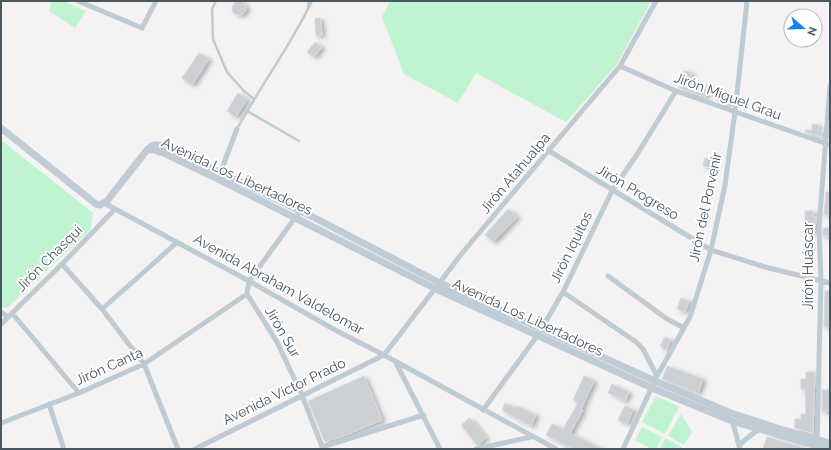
<svg xmlns="http://www.w3.org/2000/svg" width="831" height="450" font-family="Raleway,sans-serif">
<style>
.green{fill:#c0f3cf}
.building{fill:#ccd0d5;stroke:#d6d9de;filter:url(#shadow)}
.lines{fill:none;stroke-linecap:round;stroke-linejoin:round}
.lane{stroke:#bfcbd2;stroke-width:2.5}
.street{stroke:#bfcbd2;stroke-width:5}
.secondary{stroke:#bfccd6;stroke-width:7}
.labels{text-anchor:middle;dominant-baseline:central;stroke-width:4;stroke-linejoin:round;paint-order:stroke}
.street-label{font-size:14px;fill:#485761;stroke:#fff}
</style>
<defs>
<filter id="shadow"><feDropShadow dx="3.5" dy="2" stdDeviation="2" flood-color="#0004"/></filter>
</defs>
<rect width="100%" height="100%" fill="#f4f2f2"/>
<!-- green -->
<path class="green" d="M52,1H63L86,11L75,28L49,11Z
M390,1H651L617,64L566,122L476,73L458,103L404,74L382,17Z
M1,140L93,213L91,229L7,308H1Z
M656,396L679,407L665,434L642,422Z
M681,414L692,432L684,445L668,436Z
M642,427L662,437L656,449H652L635,440Z
M665,438L682,447L681,449H660Z"/>
<!-- building -->
<path class="building" d="M232 8a7 7 0 1 1 14 0a7 7 0 1 1-14 0Z
M320,18L322,35L316,36L315,19Z
M315,42L322,47L314,57L307,52Z
M199,53L209,59L192,85L182,78Z
M684,71L692,73L690,80L709,88L706,97L679,88Z
M238,93L247,99L236,117L227,111Z
M720,94L730,98L728,105L717,101Z
M812,124L819,125L818,130H823L822,137L805,132V130H812Z
M705,158L713,160L712,168L703,166Z
M826,192H830V215H824Z
M508,209L517,217L493,242L485,235Z
M805,211H813V217H816L815,232H805Z
M823,228H830V236H823Z
M825,291H830V327H824Z
M681,298L689,301L685,312L677,309Z
M665,337L671,340L666,350L660,346Z
M667,366L703,379L698,393L662,379Z
M806,372H815L813,433L795,428V419H801V414H806L805,389H801V379H806Z
M364,376L382,420L346,435L325,442L308,401Z
M584,376L594,381L581,409L583,410L570,433L601,449H573L546,435L552,424L563,429L578,403L573,400Z
M612,384L629,392L625,401L608,393Z
M822,390H830V411L822,412Z
M505,403L516,408L517,406L536,415L531,426L502,410Z
M625,406L633,409L627,424L618,420Z
M470,418L486,438L478,444L477,445L461,425Z
M767,437L799,446L805,449H763Z"/>
<g class="lines">
<!-- lane -->
<path class="lane" d="M216,1L212,9L213,39L227,72L244,91L254,99
M308,9L309,1
M247,111L299,141
M237,129C261,85 291,45 312,1"/>
<!-- street -->
<path class="street" d="M78,1L142,28L156,1
M620,66L676,91L830,145
M549,151L711,250L765,267L830,283
M219,176L237,129
M104,203L249,281L335,330L384,355L556,449
M62,264L102,309L144,364L178,449
M608,276L667,319L684,328
M563,292L636,342L643,349L657,376
M247,294L277,342L302,395L323,449
M102,309L153,264L176,243
M1,312L8,317
M12,313L79,393
M1,324L62,264L115,209
M396,363L440,449
M49,404L64,449
M483,410L537,336L563,292L612,191L636,156L676,91
M732,420L740,449
M1,423L79,393L144,364L247,294L249,281L300,211
M817,441L821,280L819,227L830,86
M739,445L760,428
M322,447L424,415
M195,449L384,355L463,252L620,66L656,1
M476,449L531,437
M623,449L657,376L690,317L711,250L725,185L735,112L747,1"/>
<!-- secondary -->
<path class="secondary" d="M1,128L96,204L100,205L107,201L147,150C154,143 158,144 167,147L309,215L440,283L655,381L731,413L777,428L830,443
M147,150H154L166,154L218,179L436,289L652,388L732,421L827,449"/>
</g>
<g class="labels">
<!-- street labels -->
<g class="street-label">
<text transform="translate(728 96) rotate(20)">Jirón Miguel Grau</text>
<text transform="translate(515 173) rotate(-50)">Jirón Atahualpa</text>
<text transform="translate(237 176) rotate(25)">Avenida Los Libertadores</text>
<text transform="translate(638 192) rotate(31)">Jirón Progreso</text>
<text transform="translate(705 207) rotate(-78)">Jirón del Porvenir</text>
<text transform="translate(571 247) rotate(-64)">Jirón Iquitos</text>
<text transform="translate(49 258) rotate(-45)">Jirón Chasqui</text>
<text transform="translate(808 266) rotate(-90)">Jirón Huáscar</text>
<text transform="translate(279 284) rotate(29)">Avenida Abraham Valdelomar</text>
<text transform="translate(528 317) rotate(25)">Avenida Los Libertadores</text>
<text transform="translate(283 332) rotate(60)">Jirón Sur</text>
<text transform="translate(109 366) rotate(-24)">Jirón Canta</text>
<text transform="translate(284 391) rotate(-26)">Avenida Víctor Prado</text>
</g>
</g>
<!-- border -->
<rect width="831" height="450" fill="none" stroke="#485761" stroke-width="4"/>
<!-- north arrow -->
<g transform="translate(803 28) rotate(110)"><circle r="19" fill="#ffffff" stroke="#b6bcc0"/>
<path d="M0-3L7 15L0 10L-7 15Z" fill="#0f84f2"/>
<text y="-6" font-size="11" font-weight="bold" text-anchor="middle" fill="#485761">N</text>
</g>
</svg>
